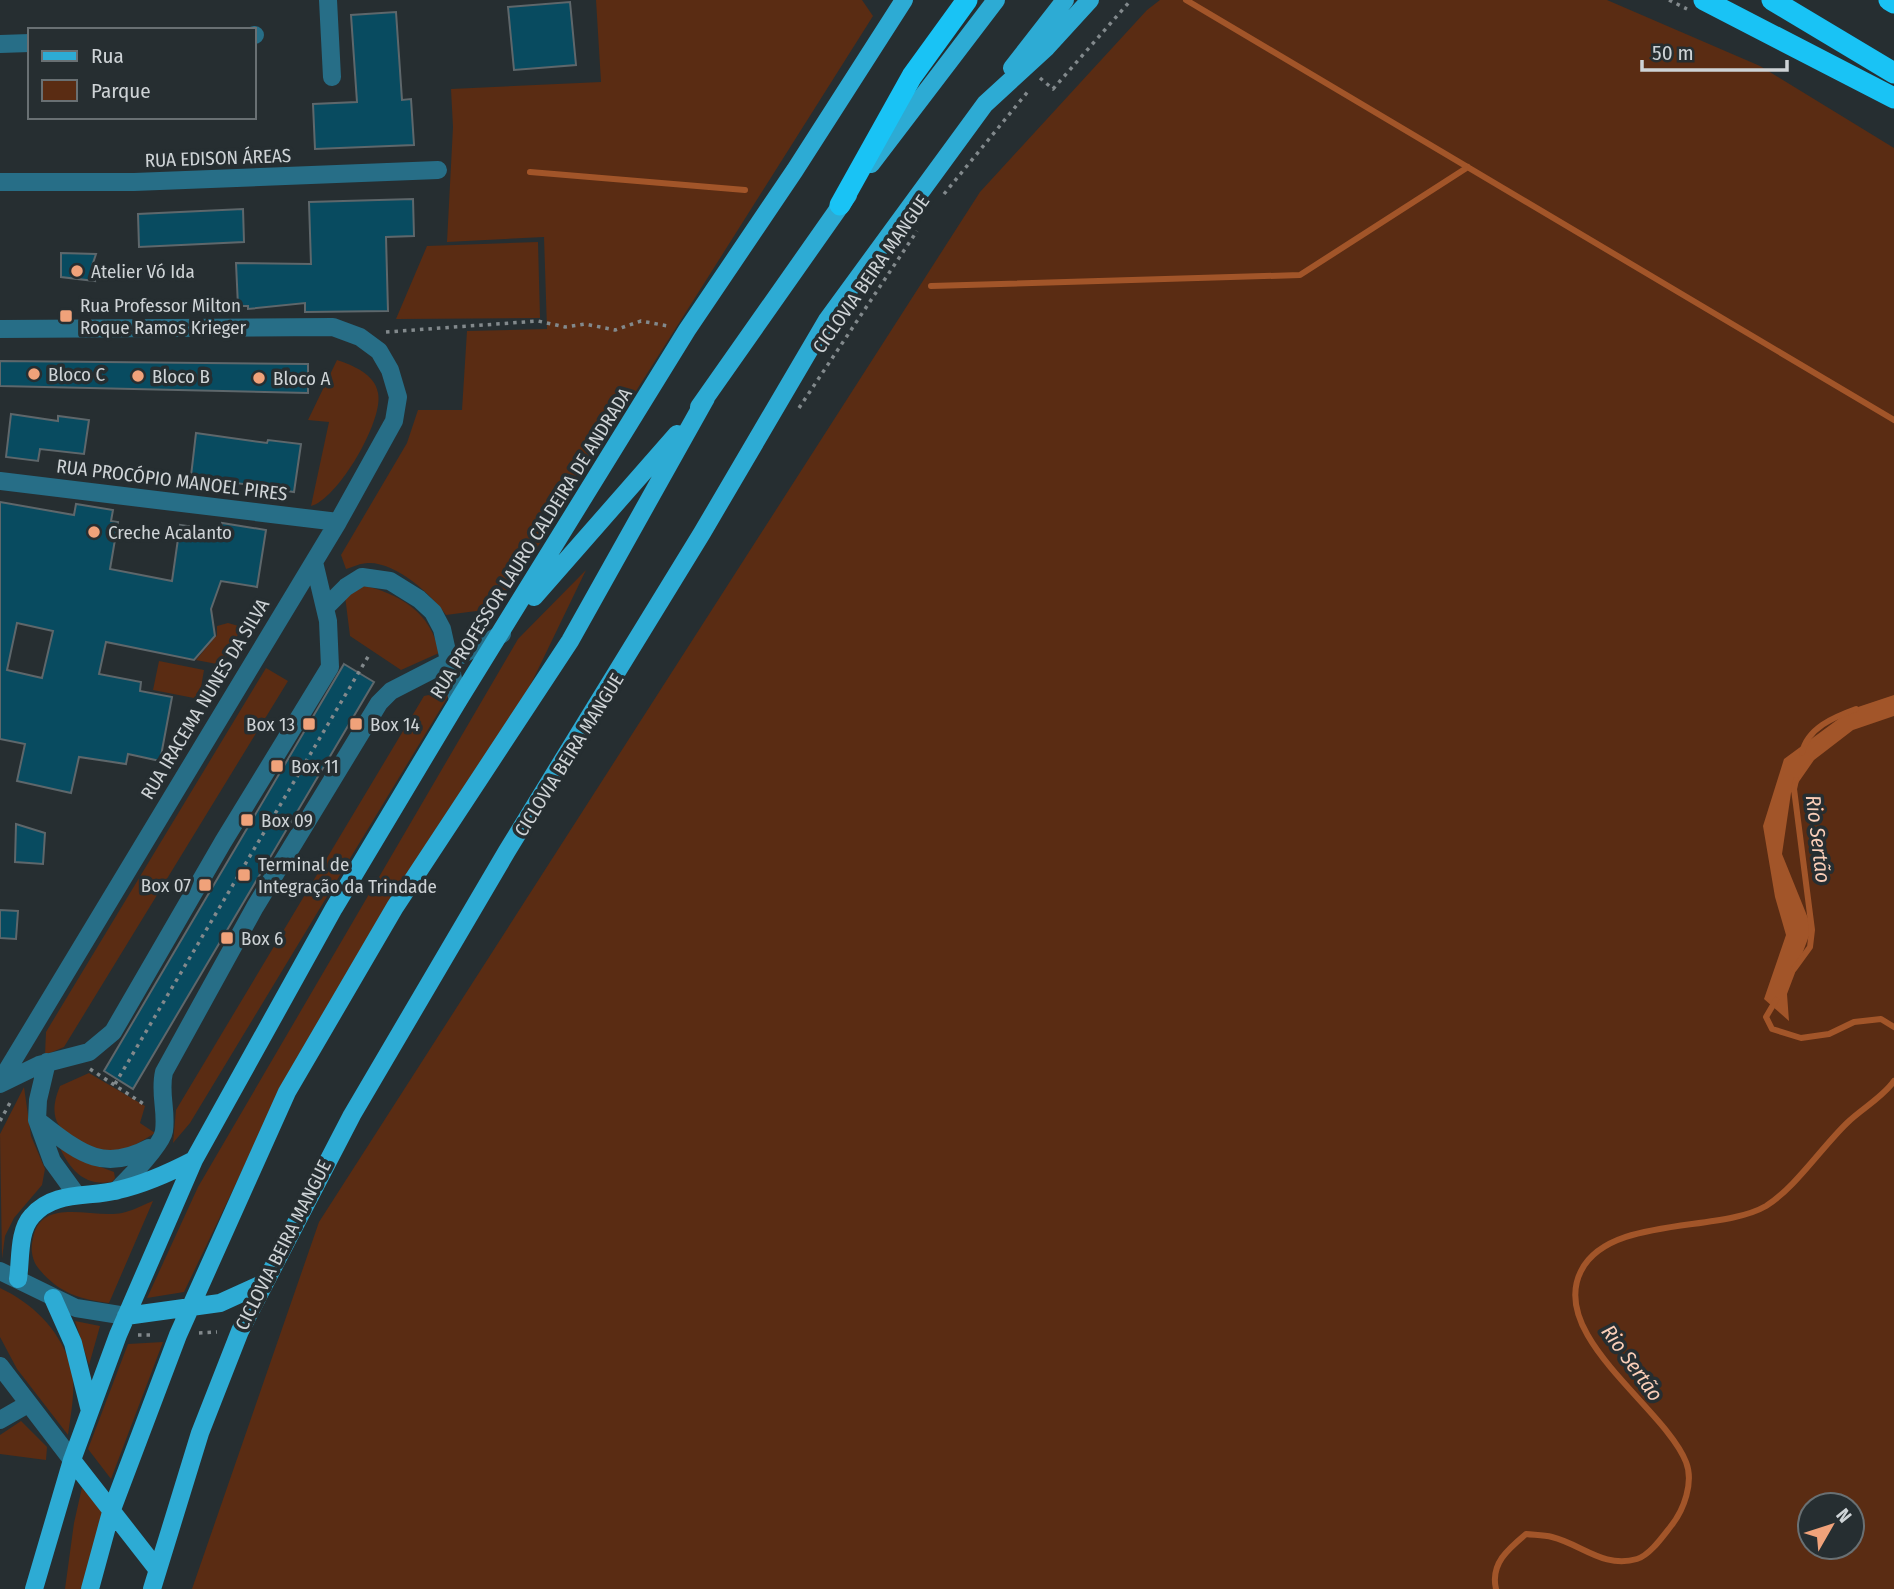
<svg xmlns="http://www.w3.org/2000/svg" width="1894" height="1589" font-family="'Fira Sans Condensed',sans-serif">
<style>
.green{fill:#5a2c13;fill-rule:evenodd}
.water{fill:#a25529}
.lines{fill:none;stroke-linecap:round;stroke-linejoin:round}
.stream{stroke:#a25529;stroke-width:6}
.building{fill:#084b60;stroke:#5e676b;stroke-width:2;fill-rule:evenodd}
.path{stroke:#82898c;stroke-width:3.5;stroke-dasharray:3.5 5;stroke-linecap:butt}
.minor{stroke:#276e87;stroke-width:18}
.major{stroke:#2dabd4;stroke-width:18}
.highway{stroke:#19c3f5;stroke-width:21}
.poi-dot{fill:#f0a27a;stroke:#262e31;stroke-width:2.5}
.labels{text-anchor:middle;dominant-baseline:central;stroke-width:7;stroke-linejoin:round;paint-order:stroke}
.street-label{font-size:19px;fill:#ced3d6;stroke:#262e31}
.poi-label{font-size:19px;fill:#ced3d6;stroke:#262e31;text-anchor:start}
.water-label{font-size:21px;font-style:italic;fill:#faceb8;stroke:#262e31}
</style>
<rect width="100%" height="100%" fill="#262e31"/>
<!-- green -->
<path class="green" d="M596,0H862L873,16L499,608L446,615C431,594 396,562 368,563C361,563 353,567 346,569L341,555L407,443L418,410H462L467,331L547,329L544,237L447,242L453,127L451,89L601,82Z
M1160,0H1607L1760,66L1894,148V1589H192L319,1222L980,192L1147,10ZM1810,1505H1852V1547H1810Z
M538,242L540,318L396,319L427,246Z
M337,360C352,365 375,374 378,393C384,420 338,499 311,506L329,422L308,420Z
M586,570L529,688L289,1073L184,1292L147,1298L198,1187L518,639Z
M361,585C399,593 432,613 439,653L401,670L350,636L345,596Z
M228,623L242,627L222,665L196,660L217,635V626Z
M159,661L204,670L199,699L153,690Z
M266,668L288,681L64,1047L45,1055L46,1032Z
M452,690L190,1123L173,1143L176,1110L424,696Z
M89,1073L145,1106L140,1123L155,1133L122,1153L108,1157C74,1137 41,1132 60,1086Z
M24,1087L31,1136L45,1169L42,1185L14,1218L5,1236L2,1259L0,1134Z
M58,1144L79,1159L114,1172L115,1178L112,1182C83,1187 69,1168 58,1144Z
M153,1201L109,1303C79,1299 59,1293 39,1269C32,1261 30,1249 33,1238C41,1196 93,1219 122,1213C132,1211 143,1205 153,1201Z
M0,1288C32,1303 58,1328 70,1363C77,1384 71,1413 68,1435L17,1369L0,1337Z
M75,1321L100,1326L89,1365Z
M163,1342L111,1479L88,1449L128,1344Z
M21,1421L47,1447L46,1460L0,1454V1435Z
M83,1483L107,1511L85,1589H65L74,1523Z"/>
<!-- water -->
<path class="water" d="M1894,695V716L1853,730L1814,760L1791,793L1782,854L1812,928L1787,994L1789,1021L1764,999L1786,935L1775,897L1763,826L1784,759L1852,709Z"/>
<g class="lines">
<!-- stream -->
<path class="stream" d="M1186,0L1894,420
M530,172L745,190
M931,286L1300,275L1468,167
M1802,753C1807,728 1834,717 1856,709
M1794,969L1810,947L1812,930L1794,789L1796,780
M1776,1000L1766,1017L1772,1029L1801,1038L1829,1034L1854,1022L1881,1019L1894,1027
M1496,1589C1490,1564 1508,1549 1526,1534C1534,1535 1544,1535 1552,1537C1581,1544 1604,1569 1637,1559C1650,1555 1663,1536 1671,1526C1684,1510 1694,1482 1686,1462C1665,1408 1548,1336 1581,1271C1609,1215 1720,1233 1766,1206C1795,1188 1821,1148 1847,1123C1861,1109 1882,1098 1894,1081"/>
</g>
<!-- building -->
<path class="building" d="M570,2L576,65L514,70L508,7Z
M396,12L402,100L411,99L414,145L315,149L313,104L357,102L351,15Z
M413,199L414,236L386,237L388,311L305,312V303L248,309V306H238L236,263L311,264L309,202Z
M243,209L244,242L139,247L138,214Z
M61,253L96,254L92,266L95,281L61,277Z
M0,361L308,364V393L0,386Z
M11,414L58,421V416L89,420L84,454L40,449L38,461L6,457Z
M196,433L267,443L268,440L301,444L294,492L191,476Z
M0,502L74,515L76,504L113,510L111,521L118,522L110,569L172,581L180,525L221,531L222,523L266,530L257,587L221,581L211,609L215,636L194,660L106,642L99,674L141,682L140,691L172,697L160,761L128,754L126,764L79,757L71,793L17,781L25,744L0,739ZM17,623L53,631L42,678L7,670Z
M344,664L374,682L133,1089L104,1071Z
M16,824L45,833L43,864L15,862Z
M0,910L18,911L16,939L0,938Z"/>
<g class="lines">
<!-- path -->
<path class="path" d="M1669,0L1687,9
M1040,78L1053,89L1131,0
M944,194L1030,89
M386,332L538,321L565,327L585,324L615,330L641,321L668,326
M799,408L917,231
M90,1069L145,1105
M115,1084L369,655
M0,1121L12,1099
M199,1333L217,1332
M138,1335H155"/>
<!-- minor -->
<path class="minor" d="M328,0L332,77
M254,35H255
M0,44L30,43
M0,182H134L438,170
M0,329L333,327L360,337L379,351L390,370L398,397L394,421L338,522L0,1082
M0,481L338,522
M325,608L346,587L362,577L390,581L419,599L433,612L442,629L458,701
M47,1062L38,1100L37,1120C77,1150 100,1174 149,1148
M0,1084L39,1065L89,1052L113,1032L223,842L330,667L328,621L314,562
M37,1120L52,1161L76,1194
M116,1191C127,1180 162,1145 164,1131C167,1110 159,1093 164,1072L255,907L379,703L391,691L502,634
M0,1271L76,1308L126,1316
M0,1366L72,1460
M0,1420L28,1404"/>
<!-- major -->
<path class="major" d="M1012,68L1065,0
M871,164L996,0
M699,407L848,195
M534,597L677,434
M18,1279C21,1260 18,1231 32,1216C54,1190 89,1198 118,1190C145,1184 169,1173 194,1160
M53,1298L73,1343L90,1411
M126,1316L220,1303L264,1283
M72,1460L157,1569
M34,1589L72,1460L118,1335L194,1160L334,908L458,701L687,330L795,170L904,0
M90,1589L111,1512L178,1335L287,1092L395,907L570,641L706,398
M152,1589L200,1433L240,1331L352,1115L507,851L702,533L827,320L985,104L1047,47L1090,0"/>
<!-- highway -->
<path class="highway" d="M1704,0L1894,98
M1772,0L1894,73
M1889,0L1894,3
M840,205L912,76L967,0"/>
</g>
<!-- markers -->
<g class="poi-dot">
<circle cx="77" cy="271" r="7"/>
<rect x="59" y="309" width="14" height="14" rx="3.5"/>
<circle cx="34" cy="374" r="7"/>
<circle cx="138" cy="376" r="7"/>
<circle cx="259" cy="378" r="7"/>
<circle cx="94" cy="532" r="7"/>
<rect x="302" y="717" width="14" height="14" rx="3.5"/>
<rect x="349" y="717" width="14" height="14" rx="3.5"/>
<rect x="270" y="759" width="14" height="14" rx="3.5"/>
<rect x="240" y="813" width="14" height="14" rx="3.5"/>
<rect x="237" y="868" width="14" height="14" rx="3.5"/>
<rect x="198" y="878" width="14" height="14" rx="3.5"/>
<rect x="220" y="931" width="14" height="14" rx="3.5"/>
</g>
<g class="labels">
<!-- street labels -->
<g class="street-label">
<text transform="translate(218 158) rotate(-2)">RUA EDISON ÁREAS</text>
<text transform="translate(871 274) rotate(-55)">CICLOVIA BEIRA MANGUE</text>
<text transform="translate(172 480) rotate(7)">RUA PROCÓPIO MANOEL PIRES</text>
<text transform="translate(531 543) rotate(-58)">RUA PROFESSOR LAURO CALDEIRA DE ANDRADA</text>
<text transform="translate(205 699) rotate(-59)">RUA IRACEMA NUNES DA SILVA</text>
<text transform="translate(569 755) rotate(-58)">CICLOVIA BEIRA MANGUE</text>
<text transform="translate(283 1245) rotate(-63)">CICLOVIA BEIRA MANGUE</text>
</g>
<!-- poi labels -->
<g class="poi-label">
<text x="91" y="271">Atelier Vó Ida</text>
<text x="80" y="305">Rua Professor Milton<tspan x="80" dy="22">Roque Ramos Krieger</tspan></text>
<text x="48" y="374">Bloco C</text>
<text x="152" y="376">Bloco B</text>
<text x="273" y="378">Bloco A</text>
<text x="108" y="532">Creche Acalanto</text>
<text x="295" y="724" text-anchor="end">Box 13</text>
<text x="370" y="724">Box 14</text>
<text x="291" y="766">Box 11</text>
<text x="261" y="820">Box 09</text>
<text x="258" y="864">Terminal de<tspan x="258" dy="22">Integração da Trindade</tspan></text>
<text x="191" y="885" text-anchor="end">Box 07</text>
<text x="241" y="938">Box 6</text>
</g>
<!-- water labels -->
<g class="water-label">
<text transform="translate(1818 839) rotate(83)">Rio Sertão</text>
<text transform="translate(1632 1363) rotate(54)">Rio Sertão</text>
</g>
</g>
<!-- legend -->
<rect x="28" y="28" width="228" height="91" fill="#262e31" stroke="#697073" stroke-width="2"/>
<rect x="42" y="51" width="35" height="10" fill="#2dabd4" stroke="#697073" stroke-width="2"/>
<text x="91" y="63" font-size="21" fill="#ced3d6">Rua</text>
<rect x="42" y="80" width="35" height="21" fill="#5a2c13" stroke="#697073" stroke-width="2"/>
<text x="91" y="98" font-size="21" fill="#ced3d6">Parque</text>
<!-- north arrow -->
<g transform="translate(1831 1526) rotate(51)"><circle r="33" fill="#262e31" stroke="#697073" stroke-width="2"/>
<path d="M0-5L12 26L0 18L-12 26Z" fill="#f0a27a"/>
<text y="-10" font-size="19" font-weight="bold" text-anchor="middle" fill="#ced3d6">N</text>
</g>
<!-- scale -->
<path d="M1642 60v10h145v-10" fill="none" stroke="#ced3d6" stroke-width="3.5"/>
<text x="1652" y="60" font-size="21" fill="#ced3d6" stroke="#262e31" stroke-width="5" paint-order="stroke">50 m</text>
</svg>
